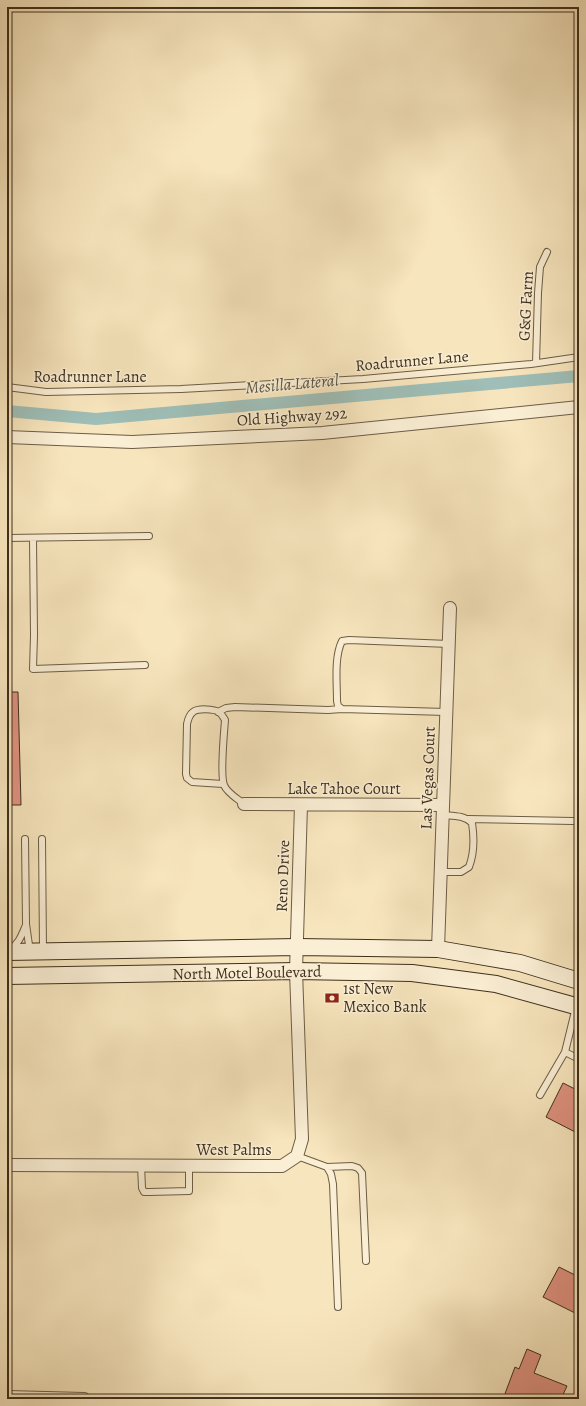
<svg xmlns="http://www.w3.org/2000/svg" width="586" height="1406" font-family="Alegreya,serif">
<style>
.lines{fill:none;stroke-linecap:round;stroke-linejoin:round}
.canal{stroke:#9ebeb7;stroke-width:12}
.building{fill:#df9280;stroke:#3e301d}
.lane-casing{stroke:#6c5d45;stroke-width:8}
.street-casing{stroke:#6c5d45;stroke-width:14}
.secondary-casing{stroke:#3e301d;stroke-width:18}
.lane{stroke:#faeed4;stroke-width:6}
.street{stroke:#faeed4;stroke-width:12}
.secondary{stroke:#faeed4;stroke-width:16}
.labels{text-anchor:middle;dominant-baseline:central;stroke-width:3;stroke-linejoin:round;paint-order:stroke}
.street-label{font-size:16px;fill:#3e301d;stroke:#faeed4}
.poi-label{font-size:16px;fill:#3e301d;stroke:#faeed4;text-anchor:start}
.water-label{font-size:17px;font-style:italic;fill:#565444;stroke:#faeed4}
</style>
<rect width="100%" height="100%" fill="#f7e5bd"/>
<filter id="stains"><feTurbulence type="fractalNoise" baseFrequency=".005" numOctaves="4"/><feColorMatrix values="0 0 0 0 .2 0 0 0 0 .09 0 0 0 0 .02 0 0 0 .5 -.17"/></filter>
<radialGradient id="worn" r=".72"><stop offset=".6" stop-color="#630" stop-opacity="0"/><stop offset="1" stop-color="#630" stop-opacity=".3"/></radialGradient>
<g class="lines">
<!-- canal -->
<path class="canal" d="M7,411L96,419L579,376"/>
</g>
<!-- building -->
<path class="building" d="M7,692H18L21,805H7Z
M563,1083L579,1091V1134L546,1117Z
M559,1267L579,1277V1315L543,1297Z
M527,1349L541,1355L534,1373L567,1386L561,1399H503L515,1367L519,1369Z"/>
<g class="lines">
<defs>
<path id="lane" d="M536,363L538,293L540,267L547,252
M7,387L46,392L181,389L363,379L531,364L579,357
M7,538L149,536
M33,538L34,635L33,669L145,665
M218,712L226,708L235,707L328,710L342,709
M446,712L342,709L338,706L337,701C337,683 334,657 342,641L349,640L449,644
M223,784L192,782L187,778L186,774L187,724C188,719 189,715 193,712C198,708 214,709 219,712C222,714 223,717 225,720C224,733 220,775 224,785C227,793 238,799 244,804
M468,819L573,821
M25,839L26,924L30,952
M42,839L43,950
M441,872H461L469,867C474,854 474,836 472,823C464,815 453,816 443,815
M10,949C19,944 22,934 26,925
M565,1052L579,1059
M540,1095L565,1052L576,1007
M297,1156L327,1167L331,1174L333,1184L338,1307
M141,1165L142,1188L144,1192H149L189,1191V1166
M327,1167L352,1166L358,1168L362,1173L366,1261"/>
<path id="street" d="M7,437L132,442L322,433L579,407
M244,804L443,805
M438,949L450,608
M7,1165L282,1166L297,1156L302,1139L296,971L301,805
M7,1397L84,1399"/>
<path id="secondary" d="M7,952L297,947L438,949L520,963L579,981
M7,976L296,971L412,973L496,984L579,1007"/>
</defs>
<!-- lane casing -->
<use href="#lane" class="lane-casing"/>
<!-- street casing -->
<use href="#street" class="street-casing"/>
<!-- secondary casing -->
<use href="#secondary" class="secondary-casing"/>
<!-- lane -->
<use href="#lane" class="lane"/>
<!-- street -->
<use href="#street" class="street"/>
<!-- secondary -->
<use href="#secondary" class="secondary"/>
</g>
<!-- icons -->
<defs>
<symbol id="bank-bare" viewBox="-9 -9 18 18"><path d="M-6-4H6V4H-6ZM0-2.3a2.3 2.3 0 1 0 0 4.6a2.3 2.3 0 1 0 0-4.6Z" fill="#8f2418" stroke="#faeed4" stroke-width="2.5" paint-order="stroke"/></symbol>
</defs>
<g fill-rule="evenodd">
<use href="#bank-bare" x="322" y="988" width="20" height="20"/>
</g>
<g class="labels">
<!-- street labels -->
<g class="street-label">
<text transform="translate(526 306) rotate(-87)">G&amp;G Farm</text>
<text transform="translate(412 361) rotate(-5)">Roadrunner Lane</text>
<text x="90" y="377">Roadrunner Lane</text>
<text transform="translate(292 417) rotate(-4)">Old Highway 292</text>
<text transform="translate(428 778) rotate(-88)">Las Vegas Court</text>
<text x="344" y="789">Lake Tahoe Court</text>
<text transform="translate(283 876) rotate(-88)">Reno Drive</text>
<text transform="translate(247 973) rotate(-1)">North Motel Boulevard</text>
<text x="234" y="1150">West Palms</text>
</g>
<!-- poi labels -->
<g class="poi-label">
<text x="343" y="989">1st New<tspan x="343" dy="18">Mexico Bank</tspan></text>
</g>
<!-- water labels -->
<g class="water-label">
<text transform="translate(292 384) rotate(-5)">Mesilla Lateral</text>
</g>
</g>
<!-- margin -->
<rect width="586" height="1406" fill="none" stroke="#f7e5bd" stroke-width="24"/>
<rect x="8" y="8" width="570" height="1390" fill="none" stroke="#3e301d" stroke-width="2"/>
<rect x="12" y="12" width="562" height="1382" fill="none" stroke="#3e301d"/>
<rect width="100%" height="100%" filter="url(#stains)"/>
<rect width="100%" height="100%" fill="url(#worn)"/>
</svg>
